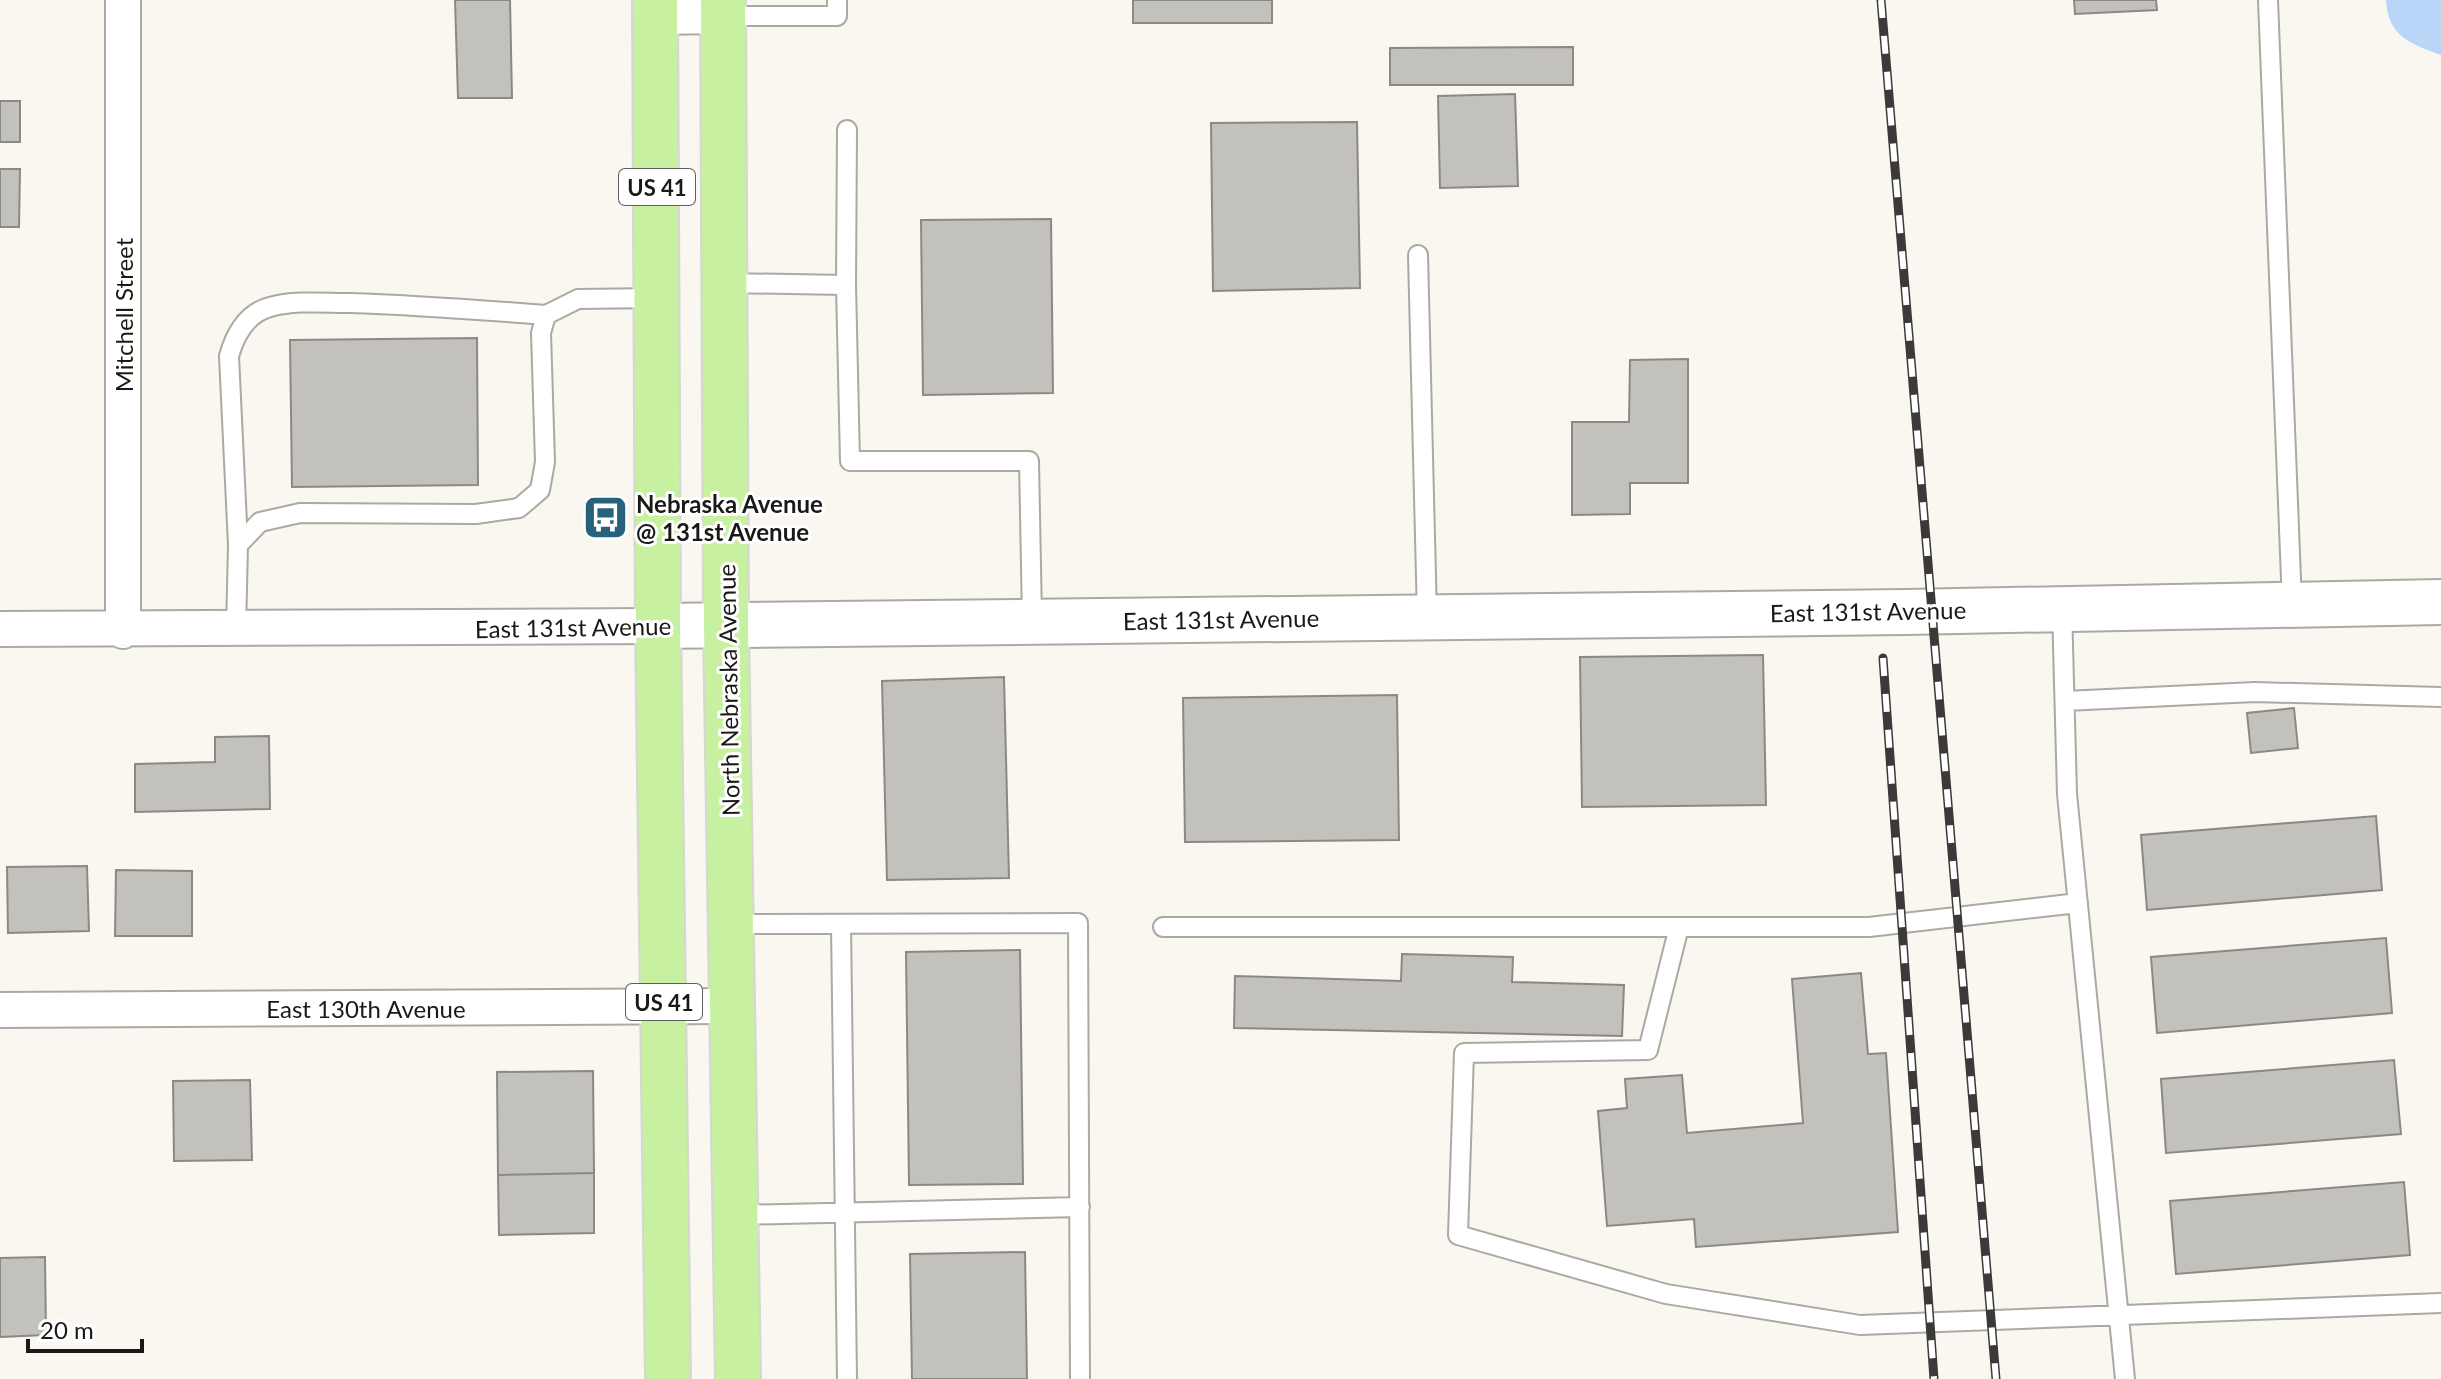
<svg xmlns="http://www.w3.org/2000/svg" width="2441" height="1379" font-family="Lato,sans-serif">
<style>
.water{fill:#b9d6f9}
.building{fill:#c3c1bb;stroke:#8b8983;stroke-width:2}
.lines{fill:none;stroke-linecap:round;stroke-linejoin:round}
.service-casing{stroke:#aaa9a2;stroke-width:22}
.minor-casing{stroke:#aaa9a2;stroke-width:38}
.tertiary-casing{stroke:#aaa9a2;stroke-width:48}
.primary-casing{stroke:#d6d6d5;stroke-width:48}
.service{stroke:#fff;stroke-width:18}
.minor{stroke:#fff;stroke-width:34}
.tertiary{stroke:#fff;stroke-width:44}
.primary{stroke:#c7f0a0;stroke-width:44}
.rail-casing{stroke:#3c3a38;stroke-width:9}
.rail{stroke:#fff;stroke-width:6;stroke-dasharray:18;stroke-linecap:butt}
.labels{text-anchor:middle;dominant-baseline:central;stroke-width:6;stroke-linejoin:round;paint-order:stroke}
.shield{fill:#fff;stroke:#5f5e5d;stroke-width:2}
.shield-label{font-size:22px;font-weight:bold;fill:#1a1917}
.street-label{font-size:24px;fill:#1a1917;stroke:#fff}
.poi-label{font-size:24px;font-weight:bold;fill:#1a1917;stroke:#fff;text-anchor:start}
</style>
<rect width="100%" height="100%" fill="#f9f7f0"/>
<!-- water -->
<path class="water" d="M2386,0H2441V55C2411,44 2388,37 2386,0Z"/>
<!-- building -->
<path class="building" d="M455,0H510L512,98H458Z
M1133,0H1272V23H1133Z
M2074,0H2156L2157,10L2075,14Z
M1573,47V85H1390V48Z
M1515,94L1518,186L1440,188L1438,96Z
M0,101H20V142H0Z
M1357,122L1360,288L1213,291L1211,123Z
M0,169H20L19,227H0Z
M1051,219L1053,393L923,395L921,220Z
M477,338L478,485L292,487L290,340Z
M1688,359V483H1630V514L1572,515V422H1629L1630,360Z
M1763,655L1766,805L1582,807L1580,657Z
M1004,677L1009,878L887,880L882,681Z
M1397,695L1399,840L1185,842L1183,698Z
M2294,708L2298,748L2251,753L2247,713Z
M269,736L270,809L135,812V764L215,762V737Z
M2376,816L2382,890L2147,910L2141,835Z
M87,866L89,931L8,933L7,867Z
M116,870L192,871V936H115Z
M2386,938L2392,1013L2157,1033L2151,957Z
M1020,950L1023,1184L909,1185L906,952Z
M1402,954L1513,957L1512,982L1624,985L1622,1036L1234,1028L1235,976L1401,981Z
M1861,973L1868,1054L1886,1053L1898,1232L1696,1247L1694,1219L1607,1226L1598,1111L1627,1108L1625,1079L1682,1075L1687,1133L1803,1123L1792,979Z
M2394,1060L2401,1134L2166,1153L2161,1079Z
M593,1071L594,1173L498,1175L497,1072Z
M250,1080L252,1160L174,1161L173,1081Z
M594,1173V1233L499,1235L498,1175Z
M2404,1182L2410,1255L2176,1274L2170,1201Z
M1025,1252L1027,1379H912L910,1254Z
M45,1257L46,1335L0,1337V1258Z"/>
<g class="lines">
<defs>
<path id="service" d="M2268,0L2292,604
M723,16H837V0
M847,130L846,285L850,461H1029L1032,620
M1418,255L1427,617
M725,283L846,285
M238,545L229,356C235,335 247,313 270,307C295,300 325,303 350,303C416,305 481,310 546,315
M2062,608L2067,794L2125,1379
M236,630L238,545L260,522L300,513L476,514L519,508L540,490L545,462L541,333L546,315L578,299L657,298
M2065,701L2255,692L2441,697
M731,924L1078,923L1080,1379
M841,924L847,1379
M1163,927H1869L2078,903
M1679,927L1648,1050L1464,1053L1458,1235L1666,1294L1860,1325L2441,1303
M736,1215L1080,1207"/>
<path id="minor" d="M656,17L723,16
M0,629L658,626
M123,631V0
M0,1010L733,1006"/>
<path id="tertiary" d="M658,626L1906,612L2441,602"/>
<path id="primary" d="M655,0L658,626L668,1379
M723,0L726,625L738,1379"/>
</defs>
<!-- service casing -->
<use href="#service" class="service-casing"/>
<!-- minor casing -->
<use href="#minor" class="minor-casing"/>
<!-- tertiary casing -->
<use href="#tertiary" class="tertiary-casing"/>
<!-- primary casing -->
<use href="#primary" class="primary-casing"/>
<!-- service -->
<use href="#service" class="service"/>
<!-- minor -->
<use href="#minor" class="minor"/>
<!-- tertiary -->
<use href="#tertiary" class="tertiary"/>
<!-- primary -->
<use href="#primary" class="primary"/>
<defs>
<path id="rail" d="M1881,0L1996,1379
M1883,658L1934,1379"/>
</defs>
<!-- rail casing -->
<use href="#rail" class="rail-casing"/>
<!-- rail -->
<use href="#rail" class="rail"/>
</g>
<!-- icons -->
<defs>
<symbol id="bus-square" viewBox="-11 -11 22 22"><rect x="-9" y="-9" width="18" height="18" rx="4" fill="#27627a" stroke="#fff"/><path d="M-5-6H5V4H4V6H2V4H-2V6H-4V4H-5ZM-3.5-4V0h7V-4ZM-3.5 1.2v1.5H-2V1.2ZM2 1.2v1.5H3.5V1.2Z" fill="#fff"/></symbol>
</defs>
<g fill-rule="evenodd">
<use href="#bus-square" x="580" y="492" width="51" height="51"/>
</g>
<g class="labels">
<!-- shield labels -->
<g class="shield">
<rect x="619" y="169" width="76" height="36" rx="6"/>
<rect x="626" y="984" width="76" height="36" rx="6"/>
</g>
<g class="shield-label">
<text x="657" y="187">US 41</text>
<text x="664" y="1002">US 41</text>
</g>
<!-- street labels -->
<g class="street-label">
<text transform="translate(123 315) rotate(-90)">Mitchell Street</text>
<text transform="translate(1868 611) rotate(-1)">East 131st Avenue</text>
<text transform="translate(1221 619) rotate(-1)">East 131st Avenue</text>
<text transform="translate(573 627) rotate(-1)">East 131st Avenue</text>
<text transform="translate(728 690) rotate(-91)">North Nebraska Avenue</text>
<text x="366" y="1008">East 130th Avenue</text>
</g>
<!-- poi labels -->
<g class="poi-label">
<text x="636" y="503">Nebraska Avenue<tspan x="636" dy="28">@ 131st Avenue</tspan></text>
</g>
</g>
<!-- scale -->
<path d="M28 1339v12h114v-12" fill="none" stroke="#1a1917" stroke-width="4"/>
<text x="40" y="1339" font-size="24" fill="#1a1917" stroke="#ffffff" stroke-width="6" paint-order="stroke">20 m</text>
</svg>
